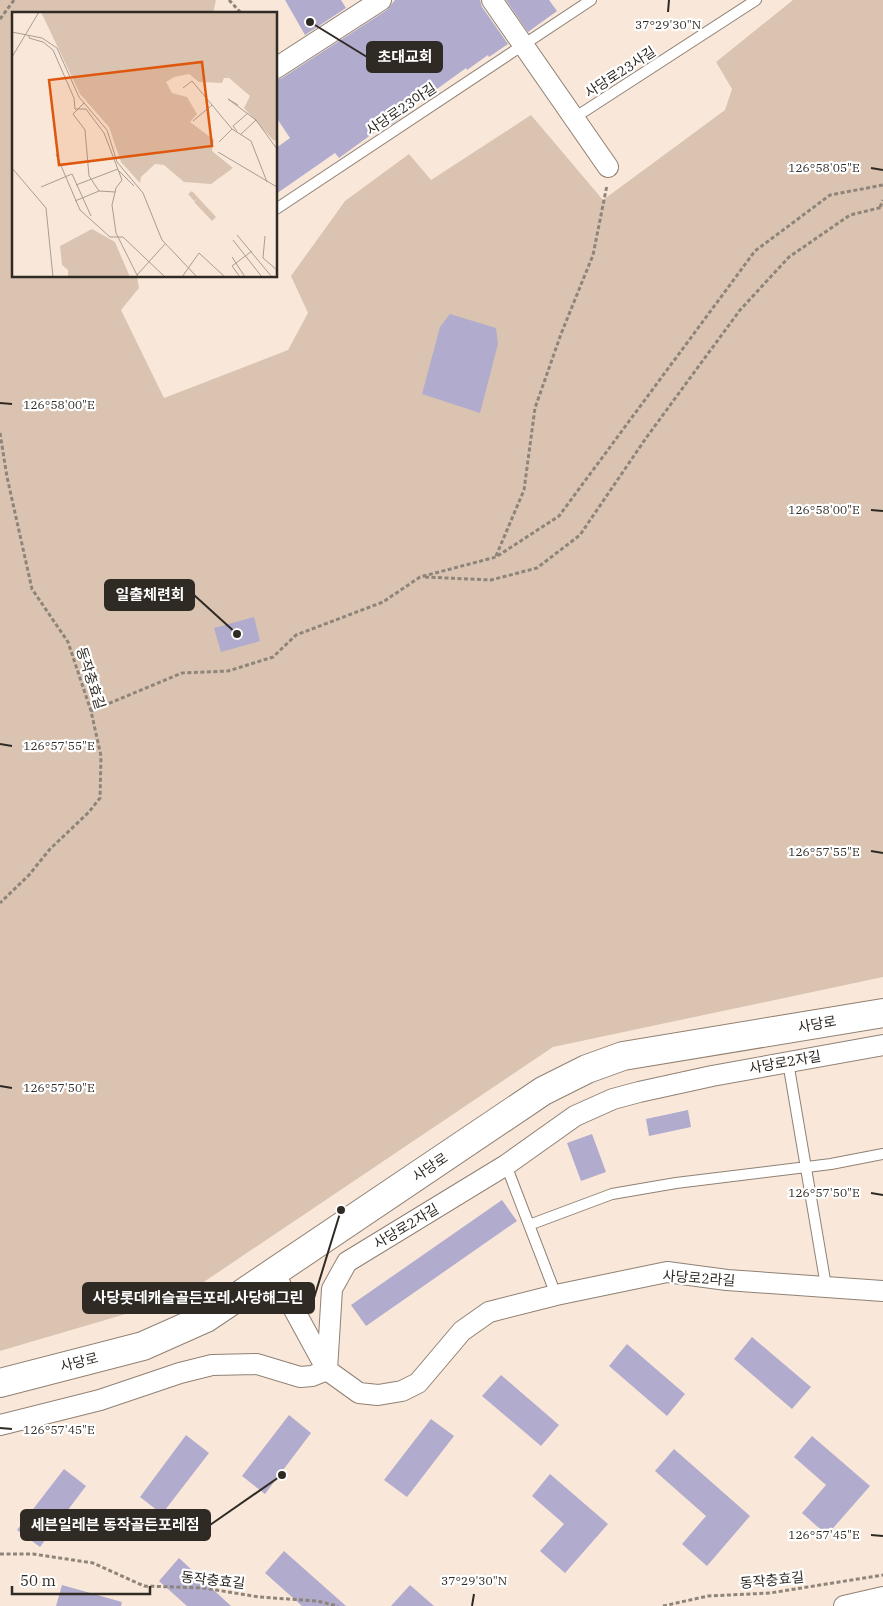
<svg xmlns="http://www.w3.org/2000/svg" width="883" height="1606" font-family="'IBM Plex Serif','Noto Sans KR',serif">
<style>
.green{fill:#dac4b1}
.building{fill:#b1abce}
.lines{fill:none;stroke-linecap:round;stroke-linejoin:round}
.service-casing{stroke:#908174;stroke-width:12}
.minor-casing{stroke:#908174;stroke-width:22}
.primary-casing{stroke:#908174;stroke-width:30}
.path{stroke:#8f847a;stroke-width:3;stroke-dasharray:4 2.5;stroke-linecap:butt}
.service{stroke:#fff;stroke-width:10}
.minor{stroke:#fff;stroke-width:20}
.primary{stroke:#fff;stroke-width:28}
.ticks{fill:none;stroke:#302a24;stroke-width:2}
.labels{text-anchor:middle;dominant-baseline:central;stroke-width:4.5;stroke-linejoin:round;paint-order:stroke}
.street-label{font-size:14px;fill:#302a24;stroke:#fff}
.inset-road{fill:none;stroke:#a99c91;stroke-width:1}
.view{fill:#df570d;fill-opacity:0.15;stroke:#df570d;stroke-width:2.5}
.inset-edge{fill:none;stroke:#302a24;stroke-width:2.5}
.ticks-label{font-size:12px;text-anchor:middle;fill:#302a24;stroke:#fff;stroke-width:4.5;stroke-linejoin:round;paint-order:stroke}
.leader{fill:none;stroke:#302a24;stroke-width:2}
.callout-dot{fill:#302a24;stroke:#fff;stroke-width:2}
.callout{fill:#302a24;stroke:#302a24;stroke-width:2}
.callout-label{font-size:15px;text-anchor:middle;font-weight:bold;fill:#fff}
</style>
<rect width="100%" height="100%" fill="#f9e8d9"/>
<!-- green -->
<path class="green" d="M0,0H216L213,14H14V276H137L139,288L121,310L164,398L288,350L308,313L291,276L345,201L409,154L431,180L531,115L603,200L725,110L732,89L716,62L793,0H883V977L553,1047L180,1298L0,1351Z"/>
<!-- building -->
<path class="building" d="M285,0H341L346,8L305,35Z
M395,0H480L482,7L508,44L489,57L488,55L467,70L466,68L412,107L413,109L392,124L390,121L339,158L335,153L276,194V148L290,138L276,117V80L282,78L387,10Z
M506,0H549L557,11L528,32Z
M450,314L496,328L498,344L480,413L422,394L440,327Z
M254,617L260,641L221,652L214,628Z
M688,1110L691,1127L649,1136L646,1119Z
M592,1134L606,1172L581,1181L567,1143Z
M502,1200L517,1221L366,1326L351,1305Z
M752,1337L811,1387L792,1409L734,1359Z
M627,1344L685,1394L667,1416L609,1366Z
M501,1375L559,1425L541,1446L482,1396Z
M289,1415L311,1433L265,1494L242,1476Z
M431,1419L454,1436L407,1497L384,1480Z
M186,1435L209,1453L162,1514L140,1497Z
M812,1436L870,1486L827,1535L802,1513L826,1485L794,1457Z
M674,1449L750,1516L707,1566L682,1544L706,1516L655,1471Z
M64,1469L86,1486L40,1547L17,1530Z
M550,1474L608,1524L565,1573L540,1551L564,1524L532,1496Z
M284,1551L346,1606H302L265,1573Z
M179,1558L231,1606H187L159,1581Z
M62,1585L122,1602L121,1606H56Z
M410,1585L434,1606H391Z"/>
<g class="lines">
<defs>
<path id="service" d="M574,118L756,0
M276,209L591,0
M788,1062L826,1286
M506,1165L556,1295
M529,1225L612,1194L676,1183L831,1164L883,1154"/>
<path id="minor" d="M492,0L608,167
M276,68L381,0
M274,1273L327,1370L359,1393L378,1395L402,1391L418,1383L462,1331L489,1312L556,1295L667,1272L727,1280L883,1291
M0,1425L100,1400L180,1373L212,1365L257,1364L300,1377L312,1376L327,1370L332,1289L347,1262L506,1165L575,1116L613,1099L639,1092L712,1076L883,1045
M844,1606L883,1597"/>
<path id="primary" d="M0,1383L143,1346L206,1318L543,1091L587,1069L623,1056L883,1013"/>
</defs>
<!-- service casing -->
<use href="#service" class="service-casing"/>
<!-- minor casing -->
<use href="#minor" class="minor-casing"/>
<!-- primary casing -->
<use href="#primary" class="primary-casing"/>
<!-- path -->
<path class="path" d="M229,0L242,14
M0,19L14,0
M880,207L883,200
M0,433L7,477L32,589L68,642L91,711L101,756L100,798L89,812L50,849L29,875L0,903
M496,556L524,490L535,408L561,334L593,255L607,185
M425,577L491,580L537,568L580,535L646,438L740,310L789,257L850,215L883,207
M91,711L182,673L228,671L273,657L296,635L383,602L420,577L496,557L559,516L755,251L830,195L883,185
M0,1554H33L93,1563L144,1586L204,1588L259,1597L317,1601L338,1606
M663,1606L708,1596L770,1593L883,1575"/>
<!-- service -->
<use href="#service" class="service"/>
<!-- minor -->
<use href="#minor" class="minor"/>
<!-- primary -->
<use href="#primary" class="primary"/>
</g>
<!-- ticks -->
<path class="ticks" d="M668,12L669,0M871,168L883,170M0,403L12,404M871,510L883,511M0,744L12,746M871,851L883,853M0,1086L12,1088M871,1193L883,1195M0,1428L12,1429M871,1535L883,1536M472,1606L474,1594"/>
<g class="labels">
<!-- street labels -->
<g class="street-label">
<text transform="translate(620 72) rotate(-33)">사당로23사길</text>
<text transform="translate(401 109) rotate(-34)">사당로23아길</text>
<text transform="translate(91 678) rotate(72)">동작충효길</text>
<text transform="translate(817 1024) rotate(-10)">사당로</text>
<text transform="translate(785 1062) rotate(-10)">사당로2자길</text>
<text transform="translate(430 1167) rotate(-34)">사당로</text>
<text transform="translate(406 1226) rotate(-31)">사당로2자길</text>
<text transform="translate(699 1278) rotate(4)">사당로2라길</text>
<text transform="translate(79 1362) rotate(-14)">사당로</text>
<text transform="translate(213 1580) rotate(6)">동작충효길</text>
<text transform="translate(772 1580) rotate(-6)">동작충효길</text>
</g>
</g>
<!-- overview -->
<g transform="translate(12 12)">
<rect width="265" height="265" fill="#f9e8d9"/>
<path d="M29,0H265V127L262,129L232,96L238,84L217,66H212L210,71L187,70L177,62L162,65L154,70L160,81L175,85L185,102L178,110L202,128L200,139L221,156L199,172L172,170L152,153L143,152L129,165L128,171L109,150L97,115L68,82ZM180,179L204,205L200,209L182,190L185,187L182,189L176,182ZM80,217L103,230L118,265H56V258L50,253L48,234Z" fill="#dac4b1"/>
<path class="inset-road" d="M0,20L30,26L45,36L67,85L95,118L105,150L131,181L150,228L185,265M17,23V26L31,30L41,38L62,86L63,97H74L92,121L110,168L104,176L100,193L104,221L126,265M0,45L27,0M171,76L180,69L220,117L239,129L255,170M72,91L61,102L73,118L77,164L87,179M226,93L216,87L244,108L265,137M181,109L200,93M225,119L221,114L236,101M228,123L244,108M207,130L220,117M206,140L265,175M44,142L68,198L98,225H111L153,265M0,156L34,196L41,265M107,159L122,174M64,173L106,157M29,175L60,162L79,204M63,189L87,179L103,180M225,223L260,265M253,224L251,246L265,258M221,228L250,265M220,245L233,265M125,263L153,232M170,265L187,241L213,265M228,265L220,254L240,239"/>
<path class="view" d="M190,50L200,134L47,153L37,68Z"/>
<rect width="265" height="265" class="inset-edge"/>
</g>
<g class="ticks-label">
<text x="668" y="29">37°29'30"N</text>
<text x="824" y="172">126°58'05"E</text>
<text x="59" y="409">126°58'00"E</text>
<text x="824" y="514">126°58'00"E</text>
<text x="59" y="750">126°57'55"E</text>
<text x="824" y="856">126°57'55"E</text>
<text x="59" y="1092">126°57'50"E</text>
<text x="824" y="1197">126°57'50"E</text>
<text x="59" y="1434">126°57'45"E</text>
<text x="824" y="1539">126°57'45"E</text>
<text x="474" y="1585">37°29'30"N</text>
</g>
<!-- callouts -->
<path class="leader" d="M310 22L367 57M237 634L194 595M341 1210L314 1298M282 1475L210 1525"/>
<g class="callout-dot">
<circle cx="310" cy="22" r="5"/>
<circle cx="237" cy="634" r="5"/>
<circle cx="341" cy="1210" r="5"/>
<circle cx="282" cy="1475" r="5"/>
</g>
<g class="callout">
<rect x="367" y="42" width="75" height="30" rx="5"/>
<rect x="105" y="580" width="89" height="30" rx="5"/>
<rect x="83" y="1283" width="231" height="30" rx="5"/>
<rect x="21" y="1510" width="189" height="30" rx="5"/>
</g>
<g class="callout-label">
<text x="405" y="62">초대교회</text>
<text x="150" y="600">일출체련회</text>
<text x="198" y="1303">사당롯데캐슬골든포레.사당해그린</text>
<text x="115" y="1530">세븐일레븐 동작골든포레점</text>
</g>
<!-- scale -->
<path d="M12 1586v8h138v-8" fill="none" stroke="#302a24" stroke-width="2.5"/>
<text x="20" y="1586" font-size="15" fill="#302a24" stroke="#ffffff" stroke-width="4" paint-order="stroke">50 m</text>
</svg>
